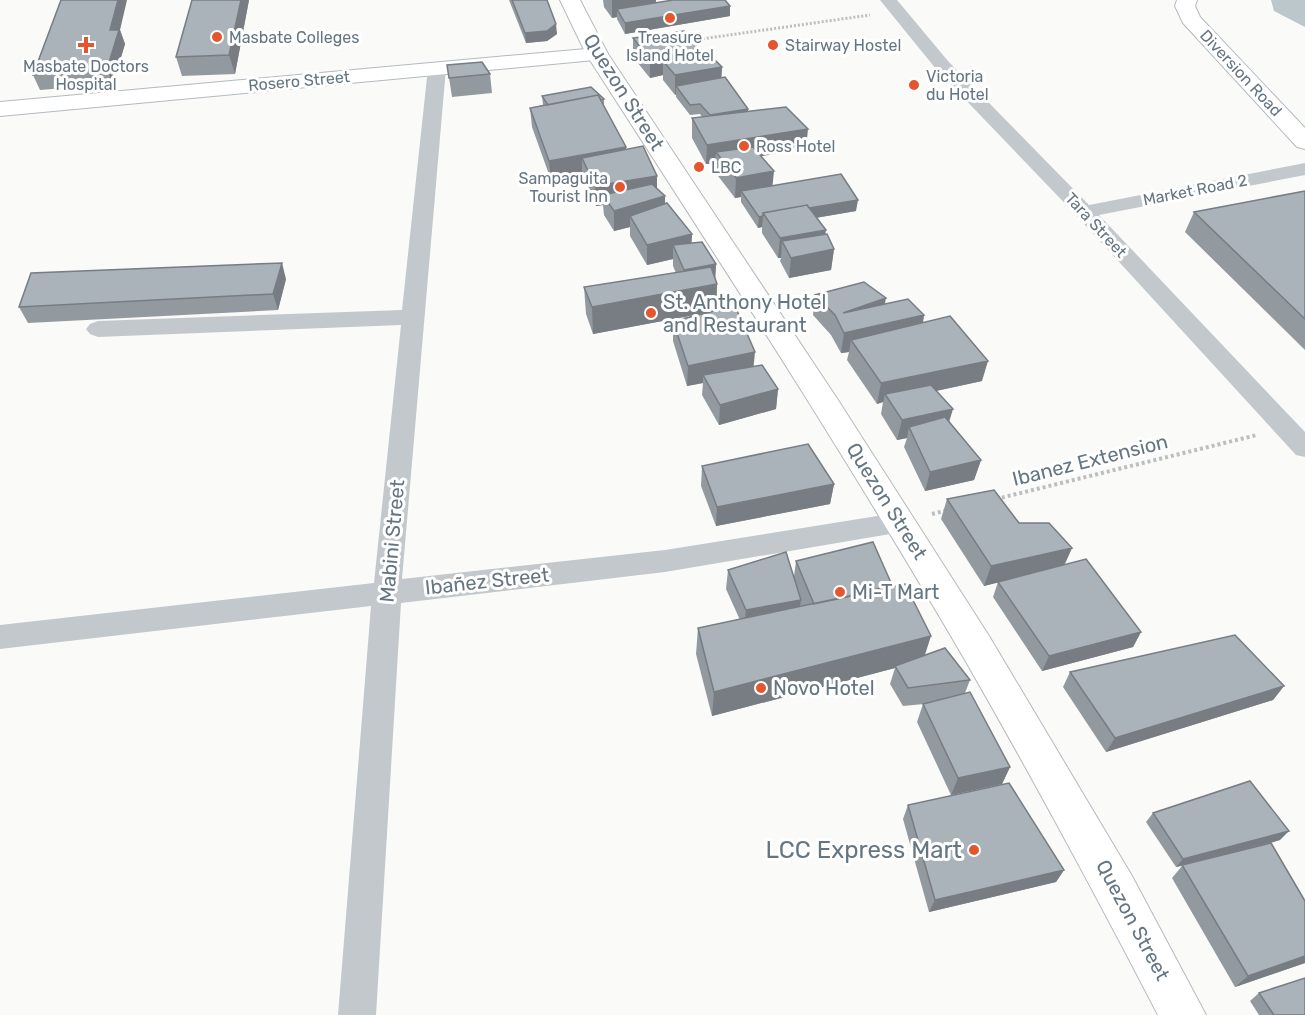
<svg xmlns="http://www.w3.org/2000/svg" width="1305" height="1015" font-family="Rubik,sans-serif">
<style>
.water{fill:#bbc7cb}
.lines{fill:none;stroke-linecap:round;stroke-linejoin:round}
.secondary-casing{stroke:#b3babf;stroke-width:2}
.primary-casing{stroke:#b5babe;stroke-width:2}
.path-far1{stroke:#bbbfc2;stroke-width:3;stroke-dasharray:2 2;stroke-linecap:butt}
.path{stroke:#bbbfc2;stroke-width:4;stroke-dasharray:3 3;stroke-linecap:butt}
.street{fill:#c3c8cc;fill-rule:evenodd}
.secondary{fill:#fff;fill-rule:evenodd}
.primary{fill:#fff;fill-rule:evenodd}
.wall{fill:#929a9f}
.shaded-wall{fill:#777d82}
.building{fill:#aab3b9;stroke:#777d82;stroke-width:1.5}
.poi-dot{fill:#e4572e;stroke:#fff;stroke-width:2}
.labels{text-anchor:middle;dominant-baseline:central;stroke-width:6;stroke-linejoin:round;paint-order:stroke}
.far-poi-label{font-size:16px;fill:#657683;stroke:#fff;text-anchor:start}
.far-street-label{font-size:16px;fill:#657683;stroke:#fff}
.street-label{font-size:20px;fill:#657683;stroke:#fff}
.poi-label{font-size:20px;fill:#657683;stroke:#fff;text-anchor:start}
.near-poi-label{font-size:24px;fill:#657683;stroke:#fff;text-anchor:end}
</style>
<rect width="100%" height="100%" fill="#fafaf8"/>
<!-- water -->
<path class="water" d="M1271,0H1305V27L1274,11Z"/>
<g class="lines">
<defs>
<path id="secondary" d="M1177,0H1197L1195,6L1200,17L1305,128V149L1297,147L1183,23L1175,6Z
M597,48L605,49L608,54L605,59L0,116V102Z"/>
<path id="primary" d="M560,0H580L608,54L838,400L989,636L1132,876L1206,1015H1158C1096,895 1032,777 965,660C845,454 715,254 586,54Z"/>
</defs>
<!-- secondary casing -->
<use href="#secondary" class="secondary-casing"/>
<!-- primary casing -->
<use href="#primary" class="primary-casing"/>
<!-- path-far1 -->
<path class="path-far1" d="M687,41L870,15"/>
<!-- path -->
<path class="path" d="M996,499L1257,435
M932,514L948,510"/>
<!-- street -->
<path class="street" d="M880,0H897L948,61L1089,205L1305,163V175L1099,215L1305,432V457L1296,455L1077,216L936,69Z
M437,63L443,64L446,68L402,579L665,550L902,512L912,515L916,522L912,529L902,532L665,572L401,603L376,1015H338L371,606L0,649V625L374,583L401,325L98,337L90,334L86,329L90,324L98,321L402,310L428,68L431,64Z"/>
<!-- secondary -->
<use href="#secondary" class="secondary"/>
<!-- primary -->
<use href="#primary" class="primary"/>
</g>
<!-- wall -->
<path class="wall" d="M249,0L235,74L182,76L176,57Z
M509,0H547L557,34L547,41L526,43Z
M603,0H656V3L730,16L625,34L617,19V17L612,18L604,7Z
M120,30L125,44L113,84L40,90L33,75Z
M633,38L701,50V55L722,67L721,78L748,109V111L806,149L761,156L772,186L856,211L816,218L834,249L831,270L789,278L780,261L781,258H778L762,233V227L758,228L741,202V197L735,198L715,172V163L706,164L692,138V118L702,117L700,114L690,115L676,97V94L675,95L663,80V75L650,78L633,57Z
M447,65L490,74L492,93L452,97Z
M542,96L604,99V106L626,150L657,176V189L665,203L692,234L691,243L716,264L715,278L717,284L716,311L753,366L778,389L776,409L719,425L702,395L703,383L687,386L673,341V321L710,312L593,334L586,314L584,287L676,273L673,266V259L647,265L630,236V227L614,231L604,215L603,205L596,206L583,178L582,175L551,180L532,127L530,108L543,105Z
M1305,191V350L1185,232L1194,212Z
M286,279L278,310L28,323L19,307Z
M815,295L885,304L924,315L923,323L982,381L936,391L949,421L981,460L974,480L925,491L904,447L907,438L897,440L881,414L883,402L877,404L847,360L849,352L841,353L831,335L813,315Z
M702,466L834,484L830,504L716,526L701,486Z
M947,499L1019,523L1072,548L1065,564L1141,632L1133,647L1042,671L993,597L998,582L984,586L941,519Z
M796,561L892,585L891,587L924,655L970,680L965,693L1010,767L1002,784L951,795L917,722L923,704H924L903,706L890,684L895,668L712,716L696,654L698,628L740,620L726,589L728,570L794,576Z
M1070,672L1284,686L1273,700L1106,752L1063,687Z
M908,805L1064,870L1056,882L929,912L903,819Z
M1153,813L1280,840L1271,843L1305,901V963L1235,987L1172,878L1182,866L1176,867L1146,822Z
M1259,993L1305,1015H1259L1250,1001Z"/>
<!-- shaded-wall -->
<path class="shaded-wall" d="M118,0H127L120,30L125,44L113,84L107,69L110,30Z
M241,0H249L235,74L229,55Z
M612,0H656V10L617,9V17L612,18Z
M730,6V16L625,34V23Z
M556,24L557,34L547,41L526,43L525,33Z
M701,50L700,69L663,61V75L650,78V59Z
M722,67L721,86H676V94L675,95V75Z
M748,109V119L710,125V115Z
M808,129L806,149L724,162L716,152L715,163L706,164L707,145Z
M626,147V167L582,158V175L551,180L549,161Z
M774,171L772,191H741V197L735,198L736,178Z
M657,176V196L603,195V205L596,206L595,186Z
M665,196V216H630V227L614,231V211Z
M858,200L856,211L772,225L765,216Z
M763,216L762,227L758,228L759,217Z
M826,230L823,251L782,241L781,258H778L780,238Z
M692,234L691,255L673,245V259L647,265V245Z
M834,249L831,270L789,278L791,258Z
M282,263L286,279L278,310L273,294Z
M716,264L715,284L683,290L684,270Z
M717,284L716,311L593,334L592,307Z
M886,298L882,318L843,313Z
M924,315L920,336L851,340L849,352L841,353L844,333Z
M755,352L753,372L703,375V383L687,386L688,366Z
M988,361L982,381L889,401L885,394L883,402L877,404L881,383Z
M778,389L776,409L719,425L720,405Z
M953,409L947,429L909,427L907,438L897,440L902,420Z
M981,460L974,480L925,491L930,472Z
M834,484L830,504L716,526L717,507Z
M1072,548L1063,567L984,586L991,566Z
M892,585L887,604L815,605Z
M801,600L798,619L744,629L746,610Z
M1141,632L1133,647L1042,671L1049,656Z
M931,636L923,661L895,666V668L712,716L714,692Z
M1284,686L1273,700L1106,752L1115,738Z
M1010,767L1002,784L951,795L958,778Z
M1289,831L1280,840L1176,867L1183,859Z
M1064,870L1056,882L929,912L935,900Z
M1305,956V963L1235,987L1248,976Z"/>
<!-- building -->
<path class="building" d="M61,0H118L110,30H119L107,69L33,75Z
M192,0H241L229,55L176,57Z
M512,0H547L556,24L547,31L525,33Z
M673,0H725L730,6L625,23L617,9Z
M684,31L701,50L650,59L633,38Z
M708,53L722,67L675,75L663,61Z
M482,62L490,74L449,78L447,65Z
M725,77L748,109L710,115L700,104L690,105L676,86Z
M591,87L604,99L601,100L598,95L548,105L542,96Z
M598,95L626,147L549,161L530,108Z
M786,107L808,129L707,145L692,118Z
M643,146L657,176L595,186L582,158Z
M753,147L774,171L736,178L716,152Z
M841,174L858,200L809,208L807,205L763,213V216L759,217L741,191Z
M652,184L665,196L614,211L603,195Z
M1305,191V319L1194,212Z
M667,203L692,234L647,245L630,216Z
M807,205L826,230L780,238L763,213Z
M827,234L834,249L791,258L782,241Z
M702,242L716,264L684,270L673,245Z
M282,263L273,294L19,307L31,273Z
M711,267L717,284L592,307L584,287Z
M864,282L886,298L843,313L908,299L924,315L844,333L835,315L815,295Z
M735,306L755,352L688,366L673,321Z
M950,316L988,361L881,383L851,340Z
M762,365L778,389L720,405L703,375Z
M931,385L953,409L902,420L885,394Z
M945,417L981,460L930,472L909,427Z
M808,444L834,484L717,507L702,466Z
M994,490L1019,523H1049L1072,548L991,566L947,499Z
M873,542L892,585L847,597L814,604L796,561Z
M786,552L801,600L746,610L728,570Z
M1086,559L1141,632L1049,656L998,582Z
M905,584L931,636L714,692L698,628Z
M1235,635L1284,686L1115,738L1070,672Z
M945,648L970,680L908,688L895,666Z
M970,692L1010,767L958,778L923,704Z
M1250,781L1289,831L1183,859L1153,813Z
M1009,783L1064,870L935,900L908,805Z
M1271,843L1305,901V956L1248,976L1182,865Z
M1305,978V1015H1274L1259,993Z"/>
<!-- markers -->
<g class="poi-dot">
<circle cx="670" cy="18" r="6"/>
<circle cx="217" cy="37" r="6"/>
<path d="M83 36h6v6h6v6h-6v6h-6v-6h-6v-6h6z"/>
<circle cx="773" cy="45" r="6"/>
<circle cx="914" cy="85" r="6"/>
<circle cx="744" cy="146" r="6"/>
<circle cx="699" cy="167" r="6"/>
<circle cx="620" cy="187" r="6"/>
<circle cx="651" cy="313" r="6"/>
<circle cx="840" cy="592" r="6"/>
<circle cx="761" cy="688" r="6"/>
<circle cx="974" cy="850" r="6"/>
</g>
<g class="labels">
<!-- far-poi labels -->
<g class="far-poi-label">
<text x="229" y="37">Masbate Colleges</text>
<text x="670" y="37" text-anchor="middle">Treasure<tspan x="670" dy="18">Island Hotel</tspan></text>
<text x="785" y="45">Stairway Hostel</text>
<text x="86" y="66" text-anchor="middle">Masbate Doctors<tspan x="86" dy="18">Hospital</tspan></text>
<text x="926" y="76">Victoria<tspan x="926" dy="18">du Hotel</tspan></text>
<text x="756" y="146">Ross Hotel</text>
<text x="711" y="167">LBC</text>
<text x="608" y="178" text-anchor="end">Sampaguita<tspan x="608" dy="18">Tourist Inn</tspan></text>
</g>
<!-- far-street labels -->
<g class="far-street-label">
<text transform="translate(1241 73) rotate(47)">Diversion Road</text>
<text transform="translate(299 81) rotate(-5)">Rosero Street</text>
<text transform="translate(1195 190) rotate(-11)">Market Road 2</text>
<text transform="translate(1096 225) rotate(47)">Tara Street</text>
</g>
<!-- street labels -->
<g class="street-label">
<text transform="translate(624 92) rotate(58)">Quezon Street</text>
<text transform="translate(1090 460) rotate(-14)">Ibanez Extension</text>
<text transform="translate(887 501) rotate(58)">Quezon Street</text>
<text transform="translate(392 541) rotate(-85)">Mabini Street</text>
<text transform="translate(487 581) rotate(-6)">Ibañez Street</text>
<text transform="translate(1133 920) rotate(62)">Quezon Street</text>
</g>
<!-- poi labels -->
<g class="poi-label">
<text x="663" y="302">St. Anthony Hotel<tspan x="663" dy="23">and Restaurant</tspan></text>
<text x="852" y="592">Mi-T Mart</text>
<text x="773" y="688">Novo Hotel</text>
</g>
<!-- near-poi labels -->
<g class="near-poi-label">
<text x="962" y="850">LCC Express Mart</text>
</g>
</g>
</svg>
